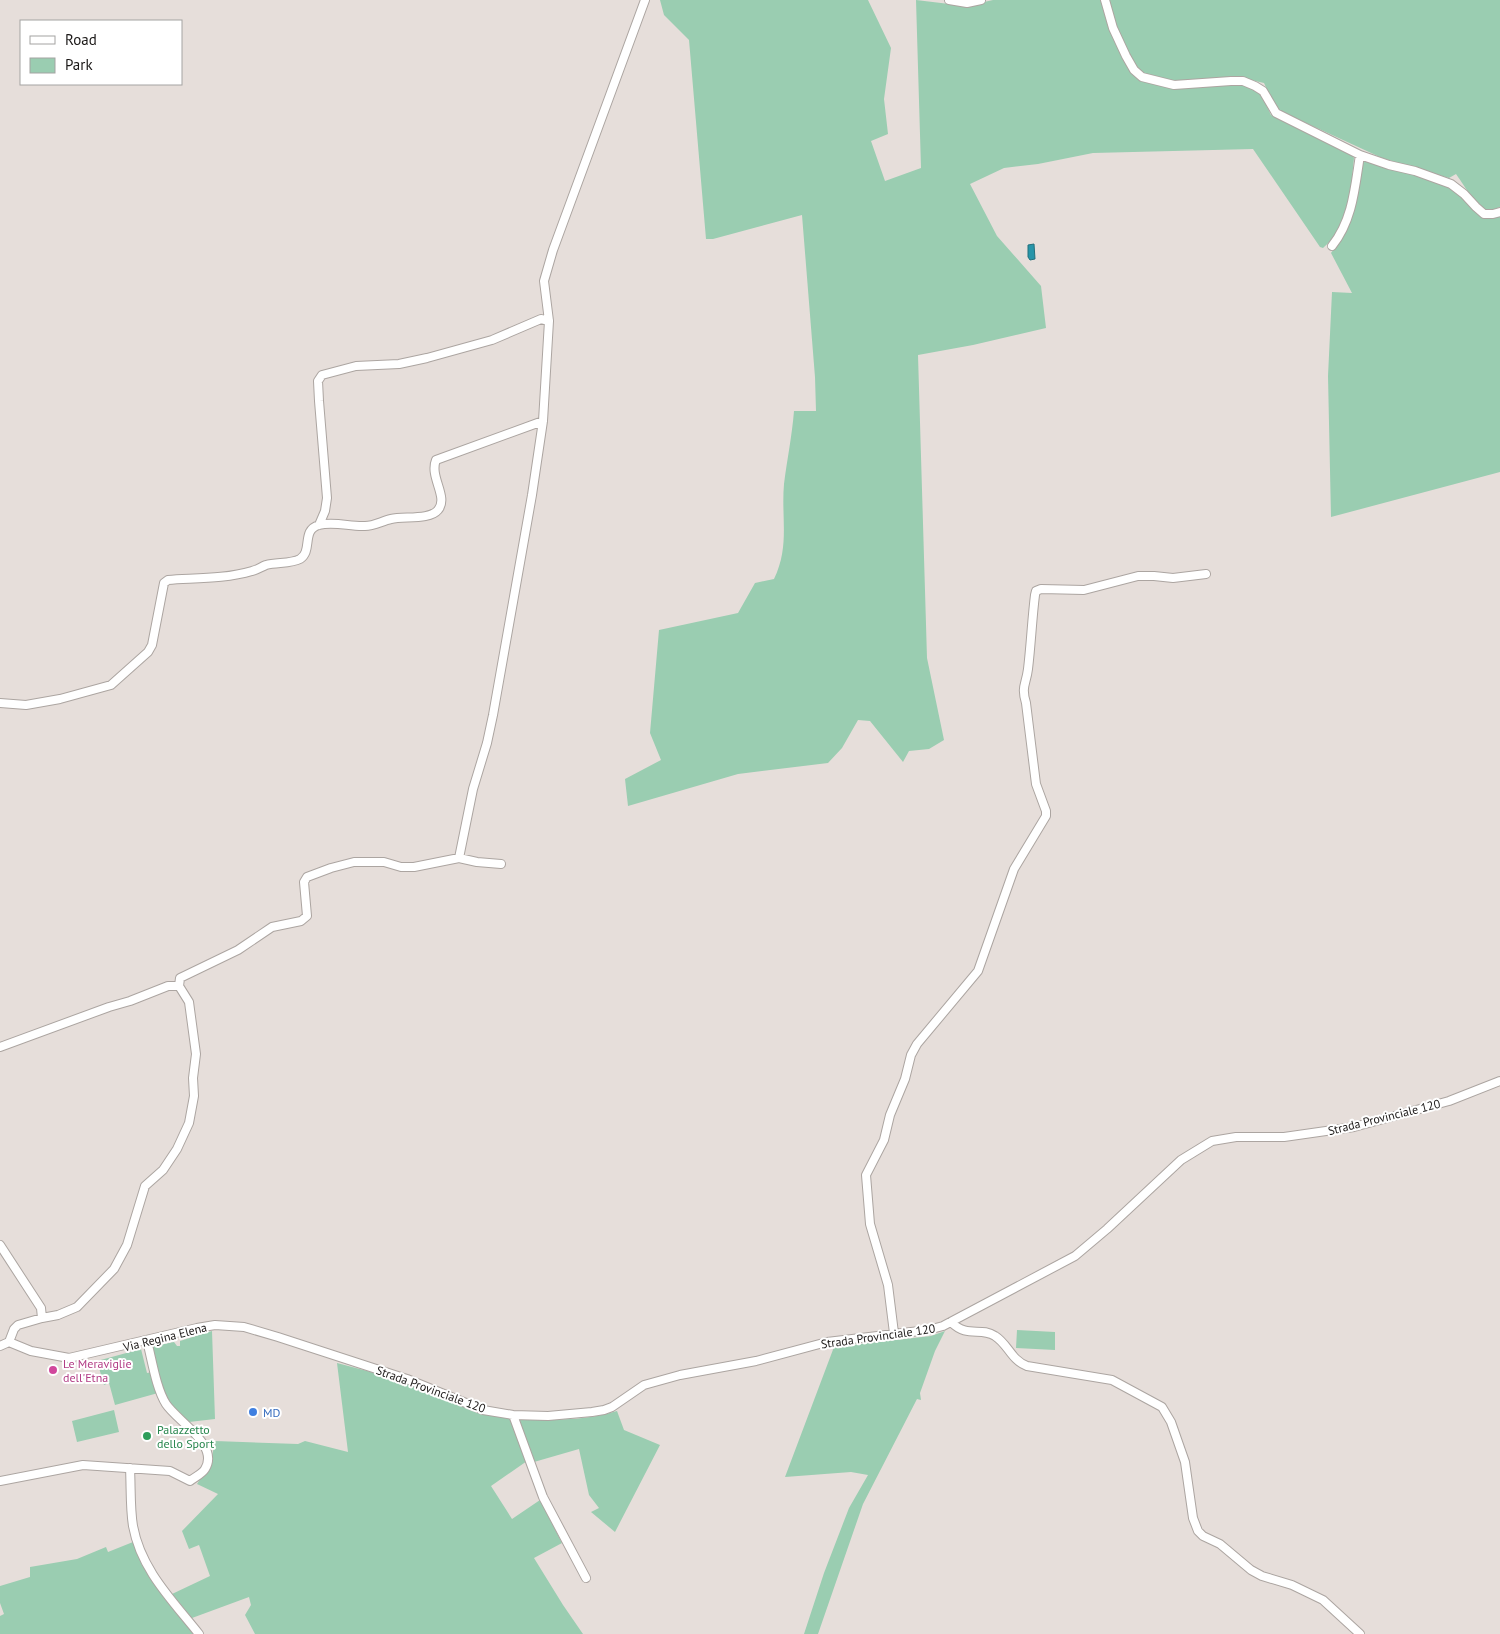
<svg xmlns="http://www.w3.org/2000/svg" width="1500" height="1634" font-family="'PT Sans',sans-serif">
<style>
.green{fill:#9acdb1}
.water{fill:#2795a9;stroke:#23707d}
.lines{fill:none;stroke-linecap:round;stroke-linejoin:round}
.minor-casing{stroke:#aca5a1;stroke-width:10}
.minor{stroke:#fff;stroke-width:8}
.hotel-dot{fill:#d1479c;stroke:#fff;stroke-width:2}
.shop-dot{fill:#3f7fe0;stroke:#fff;stroke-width:2}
.leisure-dot{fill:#2e9e5b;stroke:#fff;stroke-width:2}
.labels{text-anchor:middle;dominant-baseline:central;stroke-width:4;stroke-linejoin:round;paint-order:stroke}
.street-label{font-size:12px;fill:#1b1817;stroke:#fff}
.hotel-label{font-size:12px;fill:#b23c85;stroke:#fff;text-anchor:start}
.shop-label{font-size:12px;fill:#366cbe;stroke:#fff;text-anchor:start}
.leisure-label{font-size:12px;fill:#27864d;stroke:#fff;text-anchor:start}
</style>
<rect width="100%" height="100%" fill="#e6deda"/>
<!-- green -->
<path class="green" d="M660,0H868L891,48L884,99L888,134L871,141L885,181L921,168L916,0L966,6L993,0H1102L1109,26L1119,50L1135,76L1167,87L1243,85L1260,92L1271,115L1351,154L1354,158C1351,189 1349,226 1323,248L1320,247L1253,149L1093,153L1038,164L1004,168L970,184L997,236L1041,286L1046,328L973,345L918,355L927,658L944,740L929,749L909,751L903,762L870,721L858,720L842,748L828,763L738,774L628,806L625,779L661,760L650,733L659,630L738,613L755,583L774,579C790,546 781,518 784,484C787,460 792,436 794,411H816L815,377L802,215L713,239H706L689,40L664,15Z
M1107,0H1500V207C1495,209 1489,211 1484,209C1475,205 1462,182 1456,174L1449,178L1382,158L1280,111L1275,107L1264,83L1238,77L1174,83L1160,80L1142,73L1135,68L1115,26Z
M1367,161C1394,171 1423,174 1448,187C1463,194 1470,208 1483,217L1500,215V472L1331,517L1328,376L1332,292L1352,293L1331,253C1356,220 1357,203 1362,163Z
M1017,1330L1055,1332V1350L1016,1348Z
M212,1331L215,1419L189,1422C163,1407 159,1376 152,1349L154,1346L174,1342L177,1346H180V1341Z
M945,1331L935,1351L920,1393L921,1400L917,1399L863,1504L818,1634H804L824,1573L849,1508L868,1475L851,1472L785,1477L834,1347L931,1336Z
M141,1349L147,1373L152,1372L158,1393L115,1405L109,1383L104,1385L97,1361Z
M337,1363C362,1370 388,1375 412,1385C448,1399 471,1414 511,1419L527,1461L491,1486L512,1519L540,1500L562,1543L534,1558L563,1605L583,1634H255L245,1615L251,1605L249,1597L192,1618L172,1594L210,1576L199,1545L189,1549L182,1531L218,1494L197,1484L211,1462L215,1441L298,1444L305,1441L348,1452Z
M114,1410L119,1432L77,1442L72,1421Z
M617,1411L624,1430L660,1445L615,1532L591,1512L599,1508L589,1495L579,1449L534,1462L517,1420C551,1420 585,1421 617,1411Z
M133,1542L142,1565L164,1598L194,1634H0V1616L4,1614L0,1603V1586L30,1577V1567L77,1559L106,1547L108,1552Z"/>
<!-- water -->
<path class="water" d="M1034,244L1035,259L1030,260L1028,257V245Z"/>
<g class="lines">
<defs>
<path id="minor" d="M949,0L967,3L981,0
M1105,0L1113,28L1126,56L1134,70L1142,77L1174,85L1231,81H1243L1255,86L1263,91L1276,113L1360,155L1389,165L1415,171L1451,184L1464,194L1476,207L1484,214H1493L1500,212
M1332,246C1353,220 1355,186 1360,155
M319,525L325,511L327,498L319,401L318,381L322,375L356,366L399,364L427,358L492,340L541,319L549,321
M0,703L26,705L60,699L111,685L148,652L152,645L164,583L168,580C195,578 225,579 252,571C257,570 261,567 266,565C276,562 291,564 300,559C313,551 301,530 319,525C334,521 351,527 365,526C374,526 382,521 391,519C404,516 430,520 438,510C449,497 429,477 436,460L543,421
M459,858L473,789L487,743L493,715L532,495L543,421L549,321L544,281L553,250L645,0
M0,1047L109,1007L130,1001L168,986H179
M0,1245L41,1308L42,1318
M951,1322C968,1339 980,1326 995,1336C1008,1344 1011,1360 1027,1366L1112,1380L1162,1407L1171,1422L1185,1462L1193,1518L1198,1531L1203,1536L1220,1544L1251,1570L1262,1576L1292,1585L1323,1600L1360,1634
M894,1333L888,1285L870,1224L866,1175L884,1140L890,1115L905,1079L911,1055L917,1044L978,971L1014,869L1046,816V811L1036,784L1026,703C1021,686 1026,685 1028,669C1031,644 1032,619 1035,595L1036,591L1041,589L1084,590L1138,576H1154L1173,578L1206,574
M9,1342L14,1329L18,1325L42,1318L58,1315L77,1307L114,1269L127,1245L145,1186L163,1170L177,1149L189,1123L194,1096L193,1078L196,1054L189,1002L179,986L180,978L238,950L272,927L301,921L307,916L304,882L307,877L331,868L354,862H384L401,867H414L459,858L477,862L501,864
M0,1346L9,1342L31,1351L69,1358L197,1328L215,1325L244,1327L278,1337L407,1379L483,1410L513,1415L548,1416L592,1412L604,1410L612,1407L644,1385L680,1375L756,1361L827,1342L928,1330L943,1326L1075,1256L1107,1229L1181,1160L1212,1141L1236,1137H1284L1354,1127L1449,1101L1500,1081
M513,1415L543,1497L586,1578
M130,1468C131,1487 130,1508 133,1526C141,1570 173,1601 199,1634
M0,1481L83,1465L170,1471L190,1481C195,1477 202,1474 205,1469C220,1445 177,1421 166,1404C156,1388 152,1360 147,1341"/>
</defs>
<!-- minor casing -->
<use href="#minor" class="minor-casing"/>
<!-- minor -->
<use href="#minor" class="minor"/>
</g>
<!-- markers -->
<circle class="hotel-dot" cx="53" cy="1370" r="5"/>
<circle class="shop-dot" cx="253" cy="1412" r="5"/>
<circle class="leisure-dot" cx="147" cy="1436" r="5"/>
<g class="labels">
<!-- street labels -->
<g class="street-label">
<text transform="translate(1384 1117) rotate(-14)">Strada Provinciale 120</text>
<text transform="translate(878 1336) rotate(-8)">Strada Provinciale 120</text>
<text transform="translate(165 1337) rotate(-14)">Via Regina Elena</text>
<text transform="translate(431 1389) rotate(20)">Strada Provinciale 120</text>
</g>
<!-- hotel labels -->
<g class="hotel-label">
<text x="63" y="1363">Le Meraviglie<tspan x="63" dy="14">dell'Etna</tspan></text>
</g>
<!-- shop labels -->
<g class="shop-label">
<text x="263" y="1412">MD</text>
</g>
<!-- leisure labels -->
<g class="leisure-label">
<text x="157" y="1429">Palazzetto<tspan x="157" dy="14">dello Sport</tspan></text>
</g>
</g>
<!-- legend -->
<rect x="20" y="20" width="162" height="65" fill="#ffffff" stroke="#a4a3a2"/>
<rect x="30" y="36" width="25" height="8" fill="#ffffff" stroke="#a4a3a2"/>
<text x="65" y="45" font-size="15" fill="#1b1817">Road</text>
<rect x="30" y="58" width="25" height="15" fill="#9acdb1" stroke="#a4a3a2"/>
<text x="65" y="70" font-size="15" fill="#1b1817">Park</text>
</svg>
